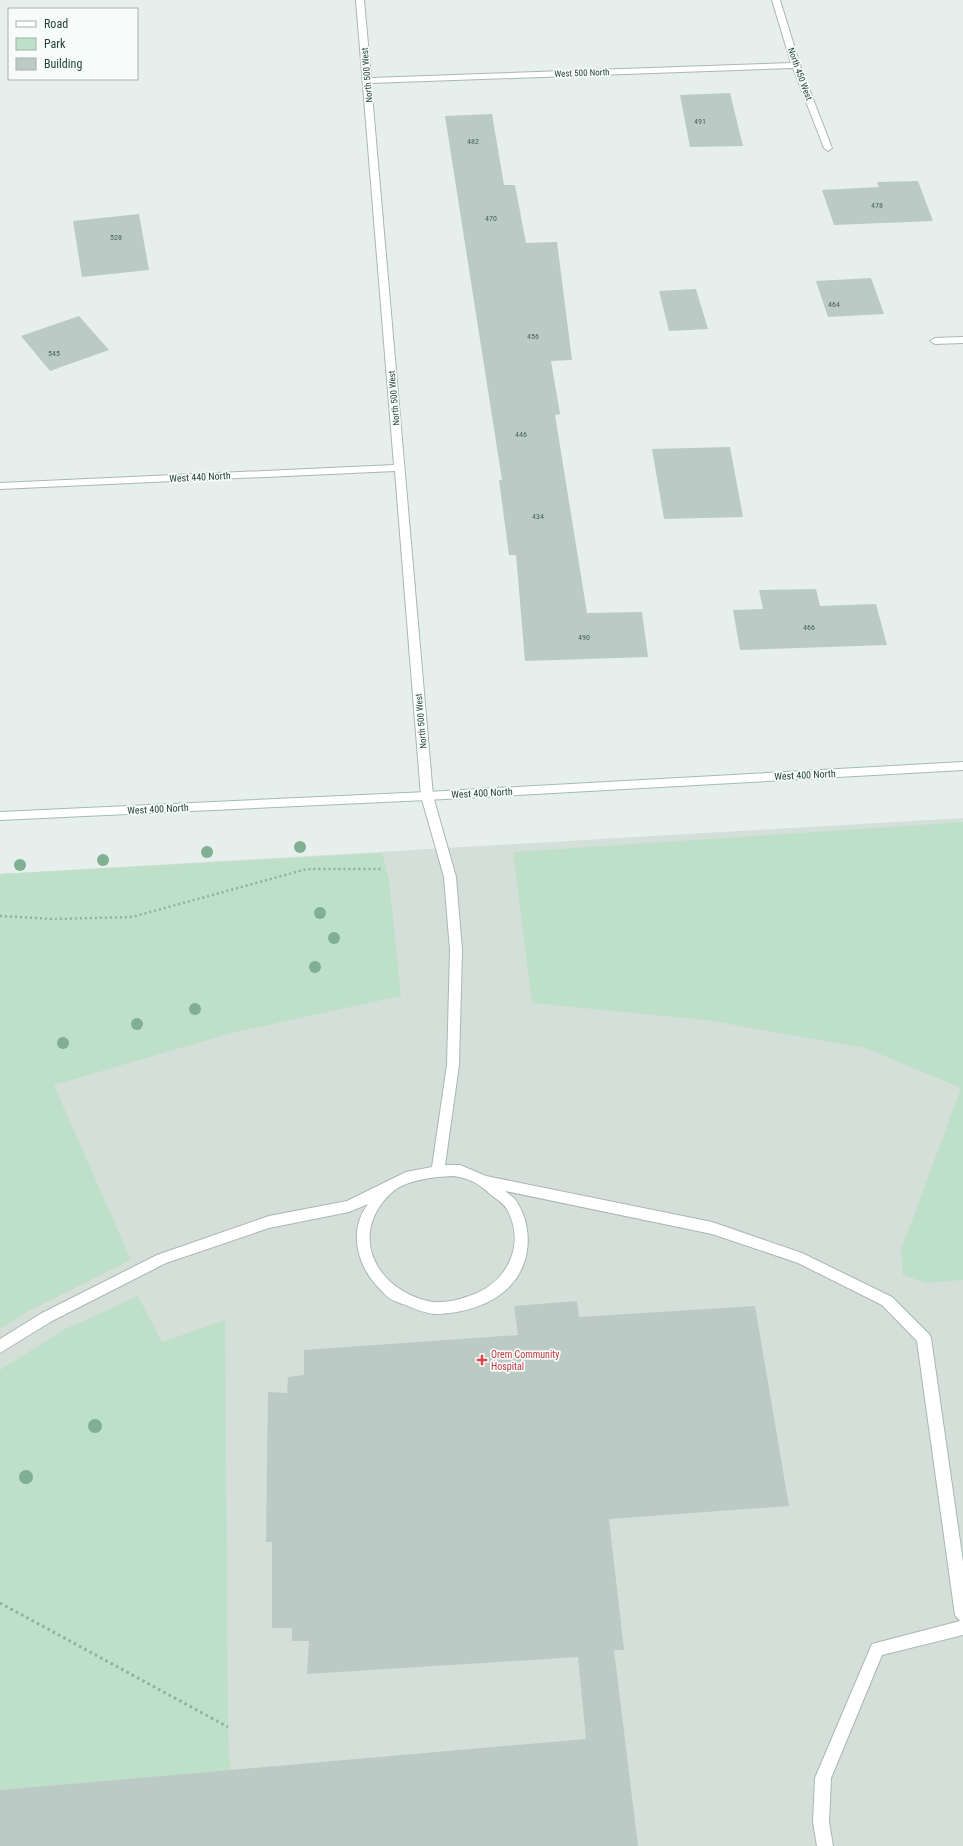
<svg xmlns="http://www.w3.org/2000/svg" width="963" height="1846" font-family="'Roboto Condensed',sans-serif">
<style>
.built{fill:#d4dfda}
.green{fill:#bfe0c8}
.building{fill:#bbcac4}
.lines{fill:none;stroke-linecap:round;stroke-linejoin:round}
.service-casing{stroke:#a8b8b2;stroke-width:2}
.minor-casing{stroke:#a8b8b2;stroke-width:2}
.secondary-casing{stroke:#a4bbb3;stroke-width:2}
.path-far1{stroke:#86b3a5;stroke-width:2.5;stroke-dasharray:2 3;stroke-linecap:butt}
.path{stroke:#86b3a5;stroke-width:3;stroke-dasharray:2.5 3.5;stroke-linecap:butt}
.service{fill:#fff;fill-rule:evenodd}
.minor{fill:#fff;fill-rule:evenodd}
.secondary{fill:#fff;fill-rule:evenodd}
.tree{fill:#80af93}
.health-dot{fill:#e0444e;stroke:#f7fbf9;stroke-width:1.5}
.labels{text-anchor:middle;dominant-baseline:central;stroke-width:3.5;stroke-linejoin:round;paint-order:stroke}
.number-label{font-size:8px;fill:#4a645c}
.far-street-label{font-size:9px;fill:#24423a;stroke:#f7fbf9}
.street-label{font-size:10px;fill:#24423a;stroke:#f7fbf9}
.health-label{font-size:10px;fill:#be3a42;stroke:#f7fbf9;text-anchor:start}
</style>
<rect width="100%" height="100%" fill="#e6efeb"/>
<!-- built -->
<path class="built" d="M963,818V1846H0V874Z"/>
<!-- green -->
<path class="green" d="M963,822V1280L926,1283L903,1275L901,1250L961,1088L865,1048L705,1020L532,1003L513,852Z
M382,853L389,879L401,996L232,1033L54,1085L131,1260L27,1312L0,1329V874Z
M138,1296L162,1342L225,1320L228,1727L230,1770L0,1790V1370L63,1330Z"/>
<!-- building -->
<path class="building" d="M730,93L743,146L690,147L680,95Z
M492,114L504,185H515L526,243L557,242L572,360L551,361L560,414L555,415L587,613L642,612L648,657L525,661L516,555H509L499,480H502L445,116Z
M918,181L933,221L834,225L822,190L879,187L877,182Z
M139,214L149,270L82,277L73,221Z
M871,278L884,314L828,317L816,281Z
M696,289L708,329L669,331L659,291Z
M79,316L109,350L50,371L21,336Z
M730,447L743,517L664,519L652,449Z
M816,589L820,606L876,604L887,645L740,650L733,610L763,609L759,590Z
M577,1301L579,1317L755,1306L789,1506L609,1519L624,1650H614L638,1846H0V1790L586,1739L578,1657L307,1674L309,1641H292V1628H272V1542H266L268,1392L287,1393L288,1377L304,1375V1350L518,1335L514,1306Z"/>
<g class="lines">
<defs>
<path id="service" d="M427,792L433,796L456,877L462,950L459,1065L445,1165H460L486,1176L712,1222L802,1253L892,1297L929,1334L931,1338L963,1562V1635L882,1655L831,1778L829,1822L833,1846H817L813,1822L815,1778L872,1644L960,1621L955,1615L917,1341L882,1305L798,1263L712,1234L505,1191C510,1195 516,1199 518,1204C533,1229 531,1264 510,1286C492,1305 461,1314 435,1314C425,1314 406,1305 395,1301C388,1299 384,1293 379,1288C357,1266 348,1230 368,1204L349,1212L269,1228L166,1263L52,1321L0,1353V1339L42,1313L157,1255L269,1216L347,1201L406,1172L432,1167L447,1065L450,950L444,877L421,796ZM438,1177C445,1177 453,1175 459,1177C471,1179 482,1186 490,1194C496,1199 505,1204 508,1211C526,1247 506,1284 469,1296C459,1300 444,1303 433,1302C379,1293 346,1237 390,1194C402,1182 422,1179 438,1177Z"/>
<path id="minor" d="M356,0H364L371,78L791,63L772,0H780L800,65L832,148L828,151L824,148L793,68L371,83L433,796L427,800L421,796L395,471L0,489V483L394,465Z
M963,337V343L935,344L930,341L935,338Z"/>
<path id="secondary" d="M963,762V770L427,800L0,820V812L427,792Z"/>
</defs>
<!-- service casing -->
<use href="#service" class="service-casing"/>
<!-- minor casing -->
<use href="#minor" class="minor-casing"/>
<!-- secondary casing -->
<use href="#secondary" class="secondary-casing"/>
<!-- path-far1 -->
<path class="path-far1" d="M0,916L54,919L132,917L307,869H383"/>
<!-- path -->
<path class="path" d="M0,1603L228,1727"/>
<!-- service -->
<use href="#service" class="service"/>
<!-- minor -->
<use href="#minor" class="minor"/>
<!-- secondary -->
<use href="#secondary" class="secondary"/>
</g>
<!-- trees -->
<g class="tree">
<circle cx="300" cy="847" r="6"/>
<circle cx="207" cy="852" r="6"/>
<circle cx="103" cy="860" r="6"/>
<circle cx="20" cy="865" r="6"/>
<circle cx="320" cy="913" r="6"/>
<circle cx="334" cy="938" r="6"/>
<circle cx="315" cy="967" r="6"/>
<circle cx="195" cy="1009" r="6"/>
<circle cx="137" cy="1024" r="6"/>
<circle cx="63" cy="1043" r="6"/>
<circle cx="95" cy="1426" r="7"/>
<circle cx="26" cy="1477" r="7"/>
</g>
<!-- markers -->
<path class="health-dot" d="M480 1354h4v4h4v4h-4v4h-4v-4h-4v-4h4z"/>
<g class="labels">
<!-- number labels -->
<g class="number-label">
<text x="700" y="121">491</text>
<text x="473" y="141">482</text>
<text x="877" y="205">478</text>
<text x="491" y="218">470</text>
<text x="116" y="237">528</text>
<text x="834" y="304">464</text>
<text x="533" y="336">456</text>
<text x="54" y="353">545</text>
<text x="521" y="434">446</text>
<text x="538" y="516">434</text>
<text x="809" y="627">466</text>
<text x="584" y="637">490</text>
</g>
<!-- far-street labels -->
<g class="far-street-label">
<text transform="translate(582 73) rotate(-2)">West 500 North</text>
<text transform="translate(800 74) rotate(70)">North 450 West</text>
<text transform="translate(367 75) rotate(-95)">North 500 West</text>
<text transform="translate(394 398) rotate(-95)">North 500 West</text>
<text transform="translate(421 721) rotate(-95)">North 500 West</text>
</g>
<!-- street labels -->
<g class="street-label">
<text transform="translate(200 477) rotate(-3)">West 440 North</text>
<text transform="translate(805 775) rotate(-3)">West 400 North</text>
<text transform="translate(482 793) rotate(-3)">West 400 North</text>
<text transform="translate(158 809) rotate(-3)">West 400 North</text>
</g>
<!-- health labels -->
<g class="health-label">
<text x="491" y="1354">Orem Community<tspan x="491" dy="12">Hospital</tspan></text>
</g>
</g>
<!-- legend -->
<rect x="8" y="8" width="130" height="72" fill="#f7fbf9" stroke="#a3b1ad"/>
<rect x="16" y="21" width="20" height="6" fill="#ffffff" stroke="#a3b1ad"/>
<text x="44" y="28" font-size="12" fill="#24423a">Road</text>
<rect x="16" y="38" width="20" height="12" fill="#bfe0c8" stroke="#a3b1ad"/>
<text x="44" y="48" font-size="12" fill="#24423a">Park</text>
<rect x="16" y="58" width="20" height="12" fill="#bbcac4" stroke="#a3b1ad"/>
<text x="44" y="68" font-size="12" fill="#24423a">Building</text>
</svg>
